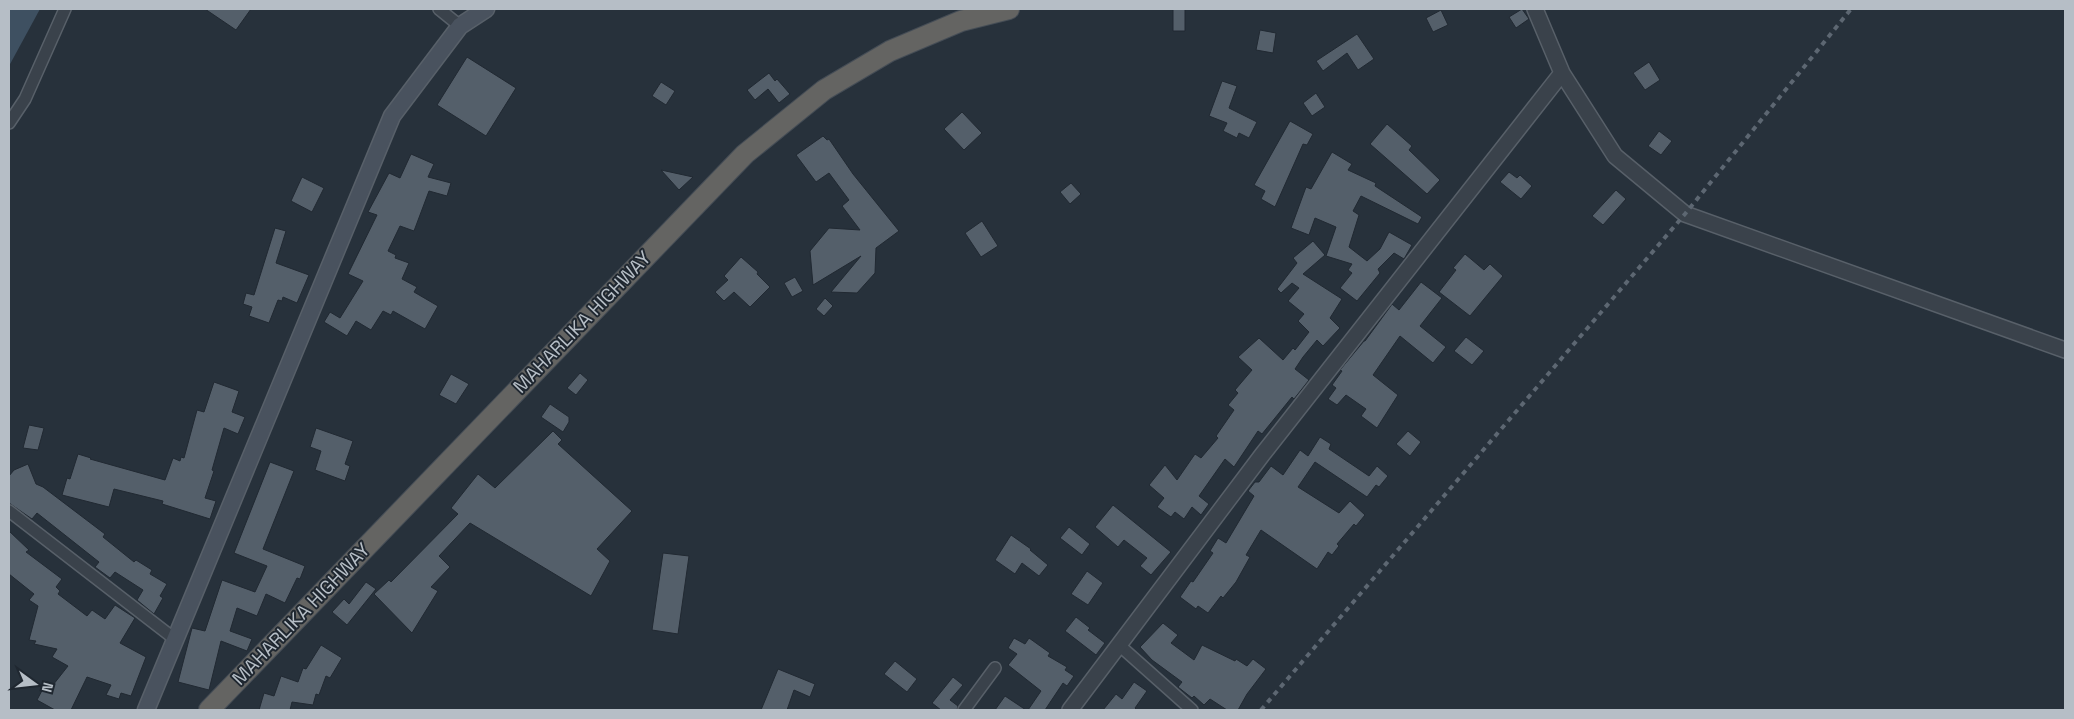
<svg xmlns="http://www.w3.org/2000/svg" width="2074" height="719" font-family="'Space Grotesk',sans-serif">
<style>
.water{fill:#3e5061}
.building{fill:#545f6a;stroke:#212932}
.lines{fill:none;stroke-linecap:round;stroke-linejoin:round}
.minor-casing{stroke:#586069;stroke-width:14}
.tertiary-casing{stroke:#586069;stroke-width:18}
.secondary-casing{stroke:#586069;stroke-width:19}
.trunk-casing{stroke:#454d56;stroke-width:22}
.minor{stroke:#3a424b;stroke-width:11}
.tertiary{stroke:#3a424b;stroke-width:15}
.secondary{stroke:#49525e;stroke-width:16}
.trunk{stroke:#646462;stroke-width:20}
.rail{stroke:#5d6772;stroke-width:4;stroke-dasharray:5 5;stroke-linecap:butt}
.labels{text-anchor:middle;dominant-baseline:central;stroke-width:4;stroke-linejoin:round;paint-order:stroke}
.street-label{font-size:19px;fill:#b6bec6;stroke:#1f2730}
</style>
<rect width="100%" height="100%" fill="#27313b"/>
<!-- water -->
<path class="water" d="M9,9H40L9,66Z"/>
<!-- building -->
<path class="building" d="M205,9H251L236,30Z
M1173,9H1185V31H1173Z
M1522,9L1529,19L1516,28L1509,17Z
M1441,10L1448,25L1433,32L1426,18Z
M1260,30L1276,33L1273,53L1256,50Z
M1357,34L1374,59L1358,70L1347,53L1323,71L1316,61Z
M467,57L516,88L486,136L437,105Z
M1649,62L1660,80L1645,90L1633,73Z
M769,73L775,81L777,79L790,94L779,103L768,89L755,100L747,90Z
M1222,81L1237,86L1229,108L1257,122L1249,138L1239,133L1237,138L1223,131L1227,123L1209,116Z
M661,82L675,91L666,105L652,96Z
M1316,93L1325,107L1312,116L1303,103Z
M962,112L982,133L964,150L944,129Z
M1290,121L1313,134L1307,145L1303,144L1275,207L1261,199L1265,191L1254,185Z
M1387,124L1412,146L1409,150L1440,180L1427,194L1370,144Z
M1659,131L1672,141L1661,155L1648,146Z
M823,136L827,140L829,139L853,174L899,231L876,248L875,273L857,293L831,292L861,256L813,285L810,251L829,228L860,230L842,206L849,200L829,173L816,182L796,155Z
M1332,152L1352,164L1348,170L1376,183L1375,186L1422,217L1418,224L1361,196L1353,211L1359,215L1349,247L1367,261L1380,249L1389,232L1412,245L1404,259L1394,253L1378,269L1380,273L1357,301L1340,288L1352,273L1348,270L1352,264L1326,256L1336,227L1315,218L1309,235L1291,228L1306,187L1311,189Z
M411,154L434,164L428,177L451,183L447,196L429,191L414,231L400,226L388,251L396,255L395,258L409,263L402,279L417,287L414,292L438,306L425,329L393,311L391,315L383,311L371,330L356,321L347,336L324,322L330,312L340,318L363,281L348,274L377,215L368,212L389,173L400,178Z
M661,170L693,177L679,190Z
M1509,172L1517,178L1520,175L1532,186L1521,199L1500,182Z
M302,177L324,188L312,212L291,201Z
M1071,183L1081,194L1070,204L1060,192Z
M1616,190L1626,199L1603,225L1592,216Z
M982,221L998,246L981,257L965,233Z
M275,228L286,231L276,263L309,275L297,303L283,297L282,301L278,300L269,323L249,316L252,307L243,304L246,293L254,295Z
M1313,241L1325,255L1303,274L1342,299L1330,318L1340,328L1323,346L1317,340L1303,357L1295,369L1309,380L1294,399L1292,397L1262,434L1258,431L1234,467L1225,459L1199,496L1209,504L1201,515L1192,507L1184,519L1175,512L1171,517L1157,507L1164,498L1149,485L1165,465L1177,480L1195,454L1201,458L1218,438L1216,436L1234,410L1228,405L1238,393L1235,390L1252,370L1238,357L1259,338L1283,360L1293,348L1295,350L1309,332L1298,321L1304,314L1288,301L1299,288L1292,283L1281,293L1277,289L1297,263L1293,258Z
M1465,254L1484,270L1490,264L1503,276L1470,316L1439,292L1456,270L1453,268Z
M741,257L758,272L757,274L770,287L750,307L734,292L724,301L715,292L728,280L724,276Z
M795,277L803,291L792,297L784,283Z
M1421,282L1442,298L1420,326L1446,347L1433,363L1400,336L1373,375L1398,395L1377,428L1361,416L1366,409L1346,395L1337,405L1328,399L1336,388L1332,385L1342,371L1340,370L1364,341H1365L1390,307L1392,304L1399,310Z
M825,298L833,306L824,316L816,309Z
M1466,337L1484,351L1472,365L1454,351Z
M580,373L588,380L576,395L567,388Z
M451,374L469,384L456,404L439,395Z
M214,382L239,391L232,412L245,417L238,434L224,428L212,470L214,471L205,498L216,501L210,519L162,504L163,501L114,489L109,507L62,495L67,478L70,479L78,454L91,458L90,459L165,480L173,458L180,461L181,457L184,458L197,410L204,412Z
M550,404L569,417V422L563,432L541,417Z
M29,425L44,428L38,450L23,448Z
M316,428L353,441L345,464L350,466L345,481L315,470L321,451L310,447Z
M553,431L562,440L558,444L632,511L597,549L610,561L591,596L470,523L439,556L450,567L431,587L438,591L412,633L374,594L389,580L391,582L458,514L451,508L478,474L495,488Z
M1408,431L1421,442L1410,456L1396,444Z
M1320,437L1331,444L1329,449L1369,476L1377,466L1388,476L1379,487L1376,485L1367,497L1315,462L1298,487L1339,513L1350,501L1365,515L1356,526L1354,524L1337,544L1339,546L1332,555L1328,552L1317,569L1261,530L1246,555L1250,557L1236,582L1223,598L1221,596L1208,613L1198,606L1196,609L1180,597L1191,581L1193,582L1213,553L1210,551L1218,538L1226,543L1254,496L1248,491L1255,482H1259L1271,466L1283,475L1300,450L1308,456Z
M270,462L294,471L263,549L305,566L300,579L297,578L285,603L266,594L257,616L237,608L230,631L252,639L247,651L221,641L209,690L178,682L192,628L205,631L222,580L255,592L267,566L234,553Z
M28,464L36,484L43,487L105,534L103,537L134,562L136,560L152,570L150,574L167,584L160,596L163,598L154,614L137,600L143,590L115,572L110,578L95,567L99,562L37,513L32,519L9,503V476L14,470Z
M1113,505L1171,552L1151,575L1140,566L1147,558L1124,540L1118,547L1095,527Z
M1069,527L1090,544L1082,555L1060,538Z
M9,531L29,550L26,552L62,579L56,587L60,591L58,594L87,616L92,610L105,619L115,605L135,618L120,643L146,657L131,696L121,693L119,699L106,695L111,685L87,677L71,710H55L37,700L47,681L53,685L68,666L52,657L57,649L34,644L36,641L29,640L38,606L29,600L34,594L9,574Z
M1011,535L1031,549L1030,550L1048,565L1039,576L1022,563L1015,574L995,560Z
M663,553L689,556L678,634L652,630Z
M1087,571L1103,583L1088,605L1071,594Z
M366,582L376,589L347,625L332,612L344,599L349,604Z
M1076,617L1090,628L1088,630L1105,643L1096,655L1065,631Z
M1163,623L1178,635L1171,643L1194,660L1202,645L1235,661L1236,659L1247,666L1253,659L1266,669L1247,694L1238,710H1227L1210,699L1204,705L1194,696L1192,698L1178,687L1182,682L1152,660L1140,647Z
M1014,638L1025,644L1029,638L1050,653L1048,656L1067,667L1065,670L1074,676L1067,686L1063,683L1045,710H1028L1041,691L1008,665L1017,654L1008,648Z
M321,645L342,658L330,678L326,676L319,695L316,694L313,705L292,702L290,710H259L264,693L274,696L281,676L298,682L303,668L306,669Z
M895,661L917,679L907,692L884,674Z
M778,669L815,684L810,697L794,690L787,710H761Z
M953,677L963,685L950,700L958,706L957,710H941L932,703Z
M1134,682L1147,691L1135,708L1137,710H1103L1116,694L1122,699Z
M1005,696L1026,710H995Z"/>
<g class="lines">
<defs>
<path id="minor" d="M439,9L460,26
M9,123L25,99L65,9
M9,511L176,640
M1119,645L1192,710
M964,710L995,668"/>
<path id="tertiary" d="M1535,9L1562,73L1615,156L1685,214L2065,350
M1070,710L1262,455L1562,73"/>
<path id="secondary" d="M146,710L392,116L460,26L486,9"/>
<path id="trunk" d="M209,710L745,154L824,90L890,51L961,21L1009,9"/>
</defs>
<!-- minor casing -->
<use href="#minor" class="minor-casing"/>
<!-- tertiary casing -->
<use href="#tertiary" class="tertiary-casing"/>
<!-- secondary casing -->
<use href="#secondary" class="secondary-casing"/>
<!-- trunk casing -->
<use href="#trunk" class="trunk-casing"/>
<!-- minor -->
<use href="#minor" class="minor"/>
<!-- tertiary -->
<use href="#tertiary" class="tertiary"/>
<!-- secondary -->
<use href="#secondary" class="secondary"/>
<!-- trunk -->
<use href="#trunk" class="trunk"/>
<!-- rail -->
<path class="rail" d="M1261,710L1685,214L1851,9"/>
</g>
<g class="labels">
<!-- street labels -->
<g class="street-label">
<text transform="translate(582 322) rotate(-46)">MAHARLIKA HIGHWAY</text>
<text transform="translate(301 614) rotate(-46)">MAHARLIKA HIGHWAY</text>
</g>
</g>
<!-- border -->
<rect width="2074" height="719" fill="none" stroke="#b6bec6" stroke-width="20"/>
<!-- north arrow -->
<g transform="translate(35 684) rotate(105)" stroke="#1f2730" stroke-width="4" paint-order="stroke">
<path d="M0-4L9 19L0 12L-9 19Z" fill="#b6bec6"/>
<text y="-8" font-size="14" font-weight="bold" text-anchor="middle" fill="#b6bec6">N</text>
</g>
</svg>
